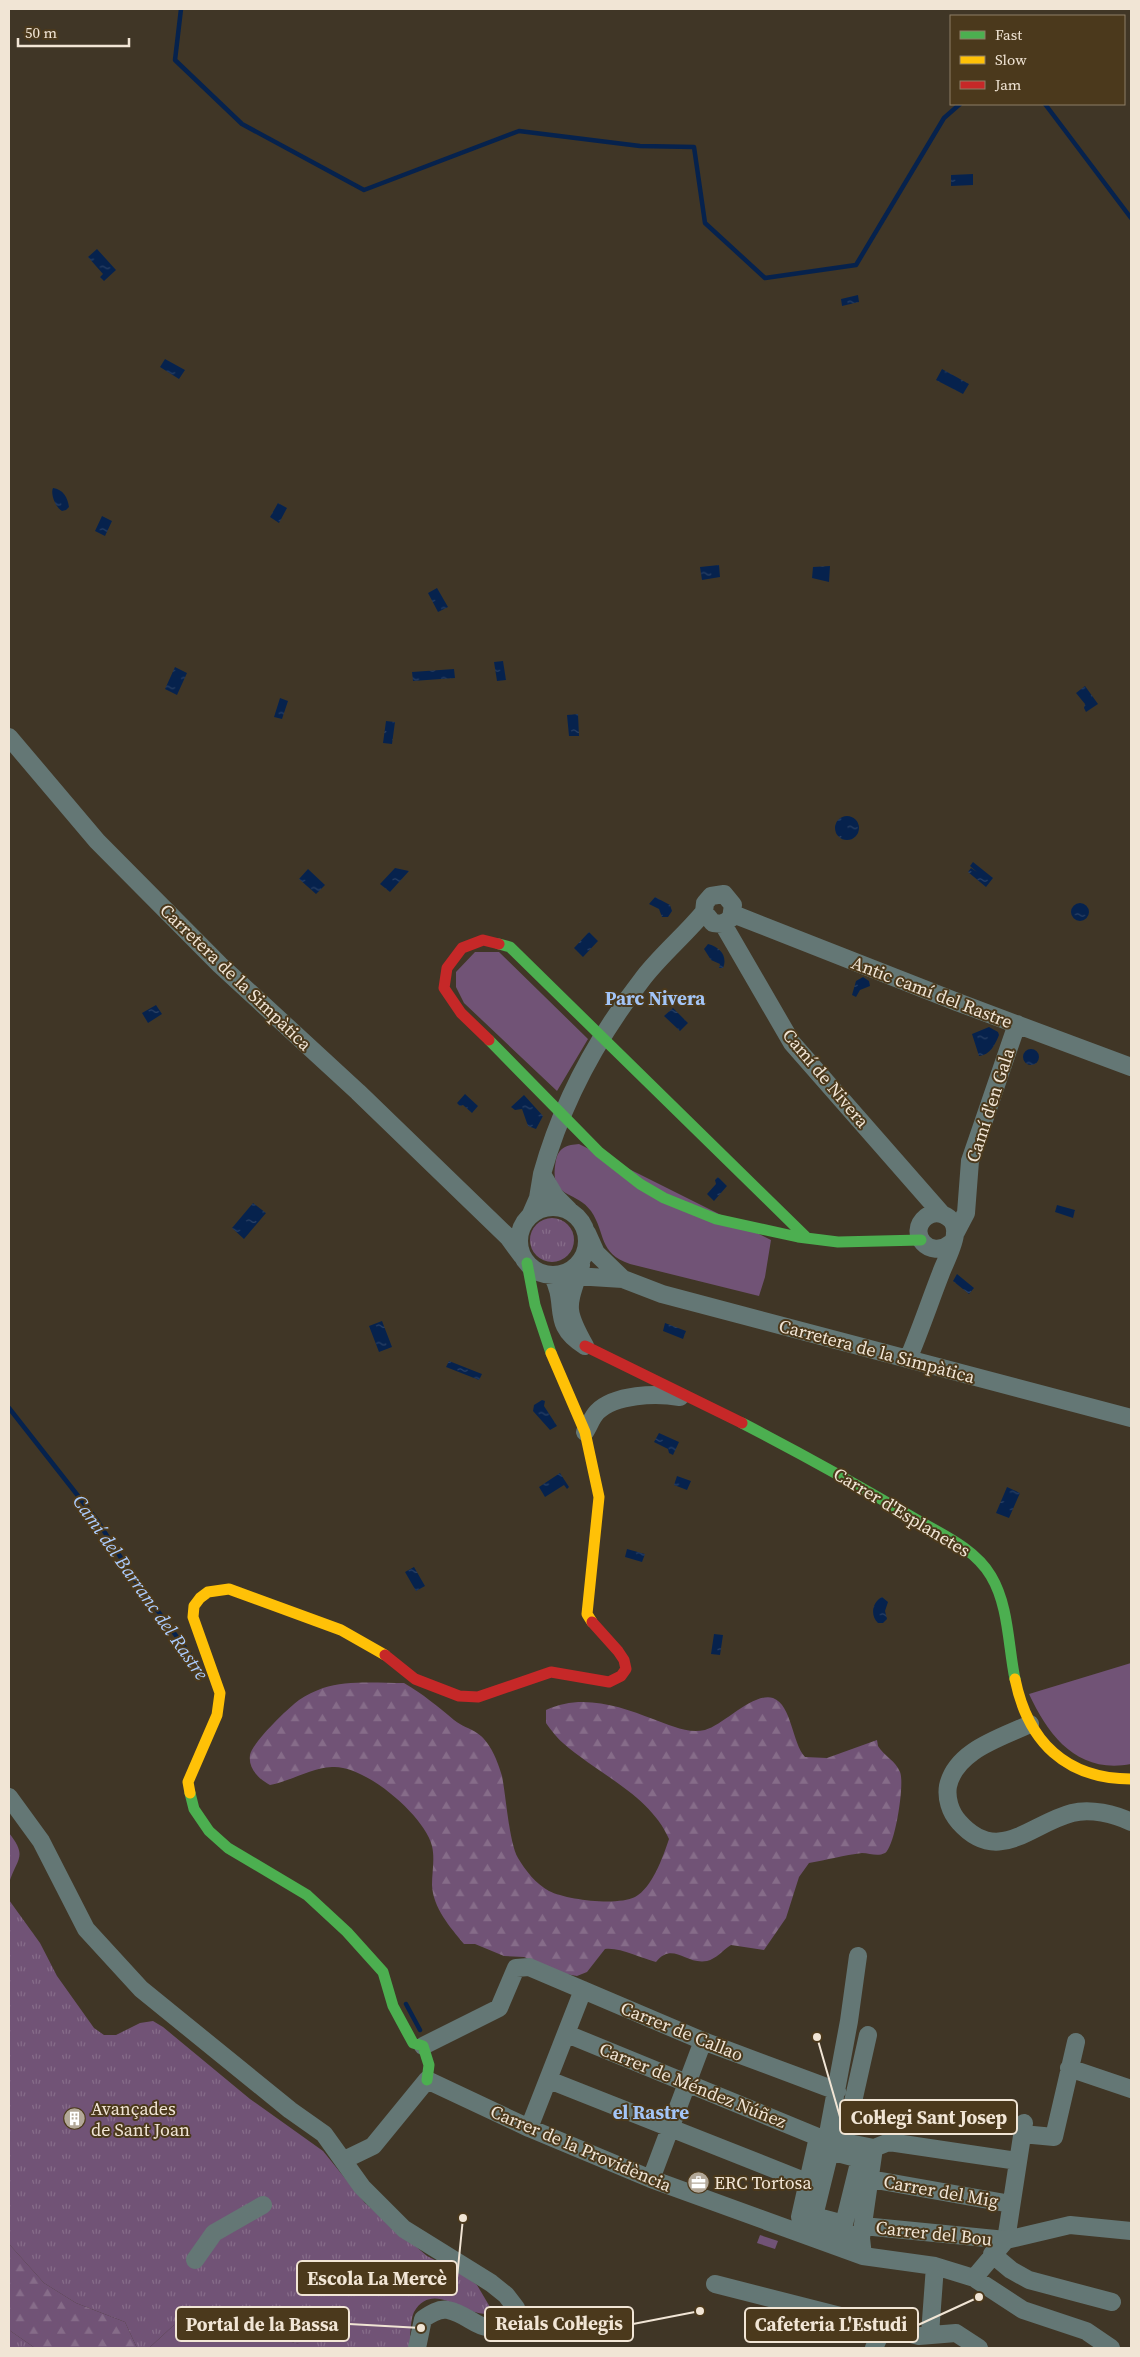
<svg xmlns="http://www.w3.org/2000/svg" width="1140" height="2357" font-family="'Source Serif 4',serif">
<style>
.grass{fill:url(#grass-tufts)}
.forest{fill:url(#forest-firs)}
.park{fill:#715376}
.water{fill:url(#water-ripples)}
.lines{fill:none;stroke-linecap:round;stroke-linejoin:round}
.stream{stroke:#06224d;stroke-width:4.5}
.street{stroke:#647775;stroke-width:18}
.fast{stroke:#4caf50;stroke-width:11}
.slow{stroke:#ffc107;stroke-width:11}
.jam{stroke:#c62828;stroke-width:11}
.labels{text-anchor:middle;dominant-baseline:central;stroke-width:4;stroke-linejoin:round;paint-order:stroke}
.street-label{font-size:18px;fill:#f1e5d5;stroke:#4b391c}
.poi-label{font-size:18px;fill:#f1e5d5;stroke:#4b391c;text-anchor:start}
.neighbourhood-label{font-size:19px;font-weight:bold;fill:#a3c5f7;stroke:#4b391c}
.water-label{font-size:19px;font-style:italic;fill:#acccfd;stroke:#4b391c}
.leader{fill:none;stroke:#f1e5d5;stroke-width:2}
.callout-dot{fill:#f1e5d5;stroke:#4b391c;stroke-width:2}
.callout{fill:#4b391c;stroke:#f1e5d5;stroke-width:2}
.callout-label{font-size:19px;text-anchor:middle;font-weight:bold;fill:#f1e5d5}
</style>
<defs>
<pattern id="grass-tufts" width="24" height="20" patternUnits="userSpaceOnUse" patternTransform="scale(1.25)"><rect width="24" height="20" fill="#715376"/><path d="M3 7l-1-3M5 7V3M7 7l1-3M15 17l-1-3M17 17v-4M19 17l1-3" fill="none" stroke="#866c89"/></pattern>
<pattern id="forest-firs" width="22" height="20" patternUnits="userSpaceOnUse" patternTransform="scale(1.25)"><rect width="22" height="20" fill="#715376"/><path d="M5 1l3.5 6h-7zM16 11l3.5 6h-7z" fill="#866c89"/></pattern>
<pattern id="water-ripples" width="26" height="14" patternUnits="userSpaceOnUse" patternTransform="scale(1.25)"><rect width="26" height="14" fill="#06224d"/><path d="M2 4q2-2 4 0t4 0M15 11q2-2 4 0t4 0" fill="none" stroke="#2b4266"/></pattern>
</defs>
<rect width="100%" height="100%" fill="#403626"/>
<!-- grass -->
<path class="grass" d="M530 1240a22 22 0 1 1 44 0a22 22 0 1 1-44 0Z
M9,1833C28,1857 17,1858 9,1883Z
M9,1900L40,1943L57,1976L94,2028L104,2035H116L140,2023L153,2021L163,2027L250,2099L323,2151L365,2203L427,2256L464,2275L477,2285L490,2307L489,2313C469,2320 434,2278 414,2312C411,2318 411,2328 410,2335L418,2348H299V2344L275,2338L263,2318L174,2325L149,2348H137L125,2322L76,2303L44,2283L9,2244Z
M9,2330L35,2348H9Z"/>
<!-- forest -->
<path class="forest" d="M404,1683C423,1694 437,1706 454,1720C461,1726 470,1728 477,1733C490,1741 498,1762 502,1776C506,1796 509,1842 518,1858C525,1870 536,1884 549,1891C567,1900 617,1906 635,1897C652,1888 663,1857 669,1839C650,1795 598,1774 563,1743C557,1738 551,1730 546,1723V1710C581,1693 620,1706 653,1719C670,1725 687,1734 705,1730C724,1725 753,1692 773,1698C792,1705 792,1743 805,1757L827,1758L877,1740L878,1746C884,1756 896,1761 900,1772C905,1783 895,1847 885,1853C877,1857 870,1853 862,1853C844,1855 827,1860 809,1863L799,1877L786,1918L764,1950L731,1945C723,1950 716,1959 707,1961C685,1965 673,1941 656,1962C640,1958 620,1947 605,1949L587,1972L577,1976L566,1974L524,1957L504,1956L475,1944H464C450,1927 433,1908 432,1885C432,1872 435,1859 432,1846C425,1816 364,1764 332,1767C311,1768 291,1781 270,1785C259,1779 248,1769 250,1755C252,1743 288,1708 299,1700C306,1695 315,1691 323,1688C347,1680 378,1683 404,1683Z
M9,2244L44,2283L76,2303L125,2322L137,2348H35L9,2330Z"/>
<!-- park -->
<path class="park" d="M475,952H499L588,1039L557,1091L464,1003L456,987V972Z
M579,1144L771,1240L765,1277L759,1296L630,1264C598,1253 606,1233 591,1211C575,1189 548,1200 556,1160C559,1147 567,1145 579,1144Z
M1131,1663V1764C1078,1774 1049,1737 1029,1694Z
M760,2235L778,2241L775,2249L757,2243Z
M264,2319L275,2338L300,2344L299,2348H149L174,2325Z"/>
<!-- water -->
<path class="water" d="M973,174V185L951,186V175Z
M97,249L116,270L104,281L100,277L103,274L88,257Z
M858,295L859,302L842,306L841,299Z
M165,359L185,370L179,379L160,367Z
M942,369L969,384L963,394L936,380Z
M53,488C63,489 68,498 69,507L66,510L62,511C56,508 50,494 53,488Z
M278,503L287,508L279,523L270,517Z
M102,516L112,521L105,536L95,531Z
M719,565L720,577L702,580L700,567Z
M830,566L829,582L812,578L813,567Z
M437,588L448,607L438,612L428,593Z
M503,661L506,680L497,681L494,662Z
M175,667L187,673L177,695L165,689Z
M454,669L455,678L413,681L412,672Z
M1085,686L1098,704L1086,712L1084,708L1085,704L1076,693Z
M280,698L288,701L282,719L274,717Z
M578,714L579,736H569L567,715Z
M386,721L395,722L392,744L383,743Z
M835 828a12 12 0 1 1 24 0a12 12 0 1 1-24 0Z
M973,862L993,878L986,887L968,872L971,868L977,872L970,866Z
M395,868L409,871L390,892L380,884Z
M308,869L325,885L316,894L299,879Z
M655,897L670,905L672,911L668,917H662L659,909L649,904Z
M1071 912a9 9 0 1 1 18 0a9 9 0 1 1-18 0Z
M589,932L598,941L583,957L574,948Z
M708,944C720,947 728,956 723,968H719L720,964L711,960L704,949Z
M863,977L869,981L870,986L860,990L856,997L852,995L856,981Z
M156,1005L162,1014L148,1023L142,1013Z
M673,1008L688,1023L680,1031L664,1016Z
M989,1027L998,1032L999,1035C995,1045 990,1055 979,1056L972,1034Z
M1023 1057a8 8 0 1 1 16 0a8 8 0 1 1-16 0Z
M465,1094L478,1106L472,1113L463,1105L460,1106L457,1103Z
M524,1095L543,1116L536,1129L528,1126L522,1109L515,1110L511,1107Z
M718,1177L727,1186L714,1201L707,1194L716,1184L715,1180Z
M253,1203L266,1213L244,1239L232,1228Z
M1057,1205L1075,1210L1073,1218L1055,1212Z
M957,1274L974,1288L969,1294L953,1281Z
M382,1321L392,1347L379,1352L369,1326Z
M665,1323L686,1331L683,1339L663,1331Z
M449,1361L482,1374L479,1380L446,1367Z
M542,1400L545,1401L544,1406L557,1426L550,1430L533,1411L534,1405Z
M659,1433L679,1442L673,1455L669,1453L668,1449L654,1442Z
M560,1473L569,1487L567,1489L564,1485L545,1497L539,1487Z
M677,1476L691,1481L687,1490L674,1485Z
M1007,1487L1020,1493L1009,1518L996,1513Z
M627,1549L645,1554L642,1562L625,1557Z
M414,1567L425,1586L416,1591L405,1572Z
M882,1597L888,1602L885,1611L887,1619L883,1623H878C870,1616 872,1602 882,1597Z
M714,1634L723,1635L720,1655L711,1654Z"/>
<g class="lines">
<!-- stream -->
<path class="stream" d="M181,9L175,60L242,124L364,190L519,131L640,146L694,147L705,223L765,278L856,265L944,118L960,104
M1045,104L1131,218
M9,1408L97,1520L135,1580L197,1664
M406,2004L420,2030"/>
<!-- street -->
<path class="street" d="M9,737L97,841L220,965L358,1092L508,1237L522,1256
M733,914L957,1002L1131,1067
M723,924L792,1043L941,1213
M542,1174C562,1102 598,1036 644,977C662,954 685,935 704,912L705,903L711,896L724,894L733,905L731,918L723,924L713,923L704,912
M519 1241a34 34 0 1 1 68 0a34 34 0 1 1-68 0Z
M531,1214L538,1198L542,1174L555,1196L569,1210
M956,1232L966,1213L970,1161L1017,1024
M587,1233L596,1253L623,1279
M552,1275C569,1305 549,1324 585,1346C563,1307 568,1306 581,1265
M559,1275L623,1279L662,1294L1131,1418
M908,1359C920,1331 930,1301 941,1273C945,1262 955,1244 955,1233C956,1225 951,1218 944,1215C938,1212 931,1213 926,1217C906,1233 930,1261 951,1243
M585,1432C589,1426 592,1417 597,1412C615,1394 656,1393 680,1397
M1030,1724C1001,1738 956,1750 948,1786C946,1798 950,1812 959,1822C998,1866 1030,1824 1072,1813C1090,1808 1115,1814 1131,1822
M9,1797L41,1841L86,1929L141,1989L290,2110L324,2134L362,2187L404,2229L491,2283L506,2295L516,2308L512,2320C480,2339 475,2316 448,2310C439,2308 430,2314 423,2319L417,2348
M567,2034L818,2137
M423,2046L499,2008L516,1968L529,1967L703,2041L837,2091
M1069,2068L1131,2089
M549,2080L807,2182
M529,2128L583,1990
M1022,2134L1054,2137L1076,2042
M827,2139L849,2021L858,1956
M844,2142L868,2035
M874,2148L889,2142L1018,2161
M830,2151L860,2159L844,2224L814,2216Z
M344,2160L373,2146L427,2080L529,2128L651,2179L863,2256L935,2266L974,2278L1023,2310L1086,2331L1111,2348
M651,2179L703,2041
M870,2179L1011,2204
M863,2226L1006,2240L1024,2123
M861,2238L800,2217L818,2137L874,2148L861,2238L863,2256
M992,2254L1011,2270L1029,2280L1112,2302
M195,2260L214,2233L263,2205
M974,2278L1006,2240L1070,2225L1131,2231
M715,2284L919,2336L956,2333L979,2348
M930,2334L935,2266
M874,2348L883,2328"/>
<!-- fast -->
<path class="fast" d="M499,944L510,947L807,1238
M489,1040L599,1152L640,1184L664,1198L716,1219L798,1237L838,1242L921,1240
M527,1263L535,1305L551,1353
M742,1423C800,1453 856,1484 912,1517C939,1533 975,1548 991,1576C1009,1606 1008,1646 1015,1679
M190,1793L194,1809L209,1831L228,1848L307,1895L347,1932L383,1972L393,2006L413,2043L423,2046L429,2065L427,2080"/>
<!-- slow -->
<path class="slow" d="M551,1353L585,1432L599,1497L587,1614L592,1622
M1015,1679C1028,1742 1066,1779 1131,1779
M190,1793L188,1782L217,1715L220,1693L193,1617L194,1606L200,1598L208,1592L229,1589L341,1630L385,1655"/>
<!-- jam -->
<path class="jam" d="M489,1040L461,1013L444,988L447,968L462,948L483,940L499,944
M585,1346L742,1423
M385,1655L415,1679L459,1696L478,1697L551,1672L609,1682L621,1676L626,1669L624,1660L618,1651L592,1622"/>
</g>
<!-- icons -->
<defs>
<symbol id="building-disc" viewBox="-11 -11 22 22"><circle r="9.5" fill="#b3a898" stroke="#4b391c"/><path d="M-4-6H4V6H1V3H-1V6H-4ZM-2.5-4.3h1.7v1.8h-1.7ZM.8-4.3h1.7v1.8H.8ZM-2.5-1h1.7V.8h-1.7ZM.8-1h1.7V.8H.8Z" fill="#fff"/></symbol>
<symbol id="office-disc" viewBox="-11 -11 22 22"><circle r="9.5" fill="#b3a898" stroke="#4b391c"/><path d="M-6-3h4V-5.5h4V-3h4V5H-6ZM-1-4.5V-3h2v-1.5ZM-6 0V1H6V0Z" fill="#fff"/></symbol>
</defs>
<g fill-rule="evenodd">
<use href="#building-disc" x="62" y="2106" width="25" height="25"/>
<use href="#office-disc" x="686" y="2170" width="25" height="25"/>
</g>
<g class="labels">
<!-- street labels -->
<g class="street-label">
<text transform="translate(236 977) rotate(44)">Carretera de la Simpàtica</text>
<text transform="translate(932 992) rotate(21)">Antic camí del Rastre</text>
<text transform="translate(826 1078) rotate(50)">Camí de Nivera</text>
<text transform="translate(990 1105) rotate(-72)">Camí d'en Gala</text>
<text transform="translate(877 1351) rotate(15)">Carretera de la Simpàtica</text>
<text transform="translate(902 1512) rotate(31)">Carrer d'Esplanetes</text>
<text transform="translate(682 2031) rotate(22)">Carrer de Callao</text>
<text transform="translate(693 2085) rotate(22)">Carrer de Méndez Núñez</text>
<text transform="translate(581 2148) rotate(23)">Carrer de la Providència</text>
<text transform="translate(941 2191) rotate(10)">Carrer del Mig</text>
<text transform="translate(934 2233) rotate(6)">Carrer del Bou</text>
</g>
<!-- poi labels -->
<g class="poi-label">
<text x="91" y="2108">Avançades<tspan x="91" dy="21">de Sant Joan</tspan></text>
<text x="714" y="2182">ERC Tortosa</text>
</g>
<!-- neighbourhood labels -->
<g class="neighbourhood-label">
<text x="655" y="998">Parc Nivera</text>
<text x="651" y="2112">el Rastre</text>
</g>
<!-- water labels -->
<g class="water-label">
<text transform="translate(141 1587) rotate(55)">Camí del Barranc del Rastre</text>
</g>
</g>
<!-- callouts -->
<path class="leader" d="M817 2037L840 2117M463 2218L457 2278M700 2311L633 2324M421 2328L349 2324M979 2297L918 2325"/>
<g class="callout-dot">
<circle cx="817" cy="2037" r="5"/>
<circle cx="463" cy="2218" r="5"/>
<circle cx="700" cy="2311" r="5"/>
<circle cx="421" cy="2328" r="5"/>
<circle cx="979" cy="2297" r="5"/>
</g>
<g class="callout">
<rect x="840" y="2100" width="177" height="34" rx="5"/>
<rect x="297" y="2261" width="160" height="34" rx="5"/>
<rect x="485" y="2307" width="148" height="34" rx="5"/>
<rect x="176" y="2307" width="173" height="34" rx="5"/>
<rect x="745" y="2308" width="173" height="34" rx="5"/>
</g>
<g class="callout-label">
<text x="929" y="2124">Col·legi Sant Josep</text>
<text x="377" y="2285">Escola La Mercè</text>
<text x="559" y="2330">Reials Col·legis</text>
<text x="262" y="2331">Portal de la Bassa</text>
<text x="831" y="2331">Cafeteria L'Estudi</text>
</g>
<!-- border -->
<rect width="1140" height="2357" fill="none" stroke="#f1e5d5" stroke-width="20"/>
<!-- legend -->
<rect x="950" y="15" width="175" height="90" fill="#4b391c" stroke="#8d7e66"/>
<rect x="960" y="31" width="25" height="8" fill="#4caf50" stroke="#8d7e66"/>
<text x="995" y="40" font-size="15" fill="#f1e5d5">Fast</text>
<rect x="960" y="56" width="25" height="8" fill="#ffc107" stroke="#8d7e66"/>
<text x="995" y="65" font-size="15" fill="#f1e5d5">Slow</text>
<rect x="960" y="81" width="25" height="8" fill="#c62828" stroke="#8d7e66"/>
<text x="995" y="90" font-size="15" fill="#f1e5d5">Jam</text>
<!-- scale -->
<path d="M18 38v8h111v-8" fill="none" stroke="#f1e5d5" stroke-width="2.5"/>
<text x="25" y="38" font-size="15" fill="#f1e5d5" stroke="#4b391c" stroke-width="4" paint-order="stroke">50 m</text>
</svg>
